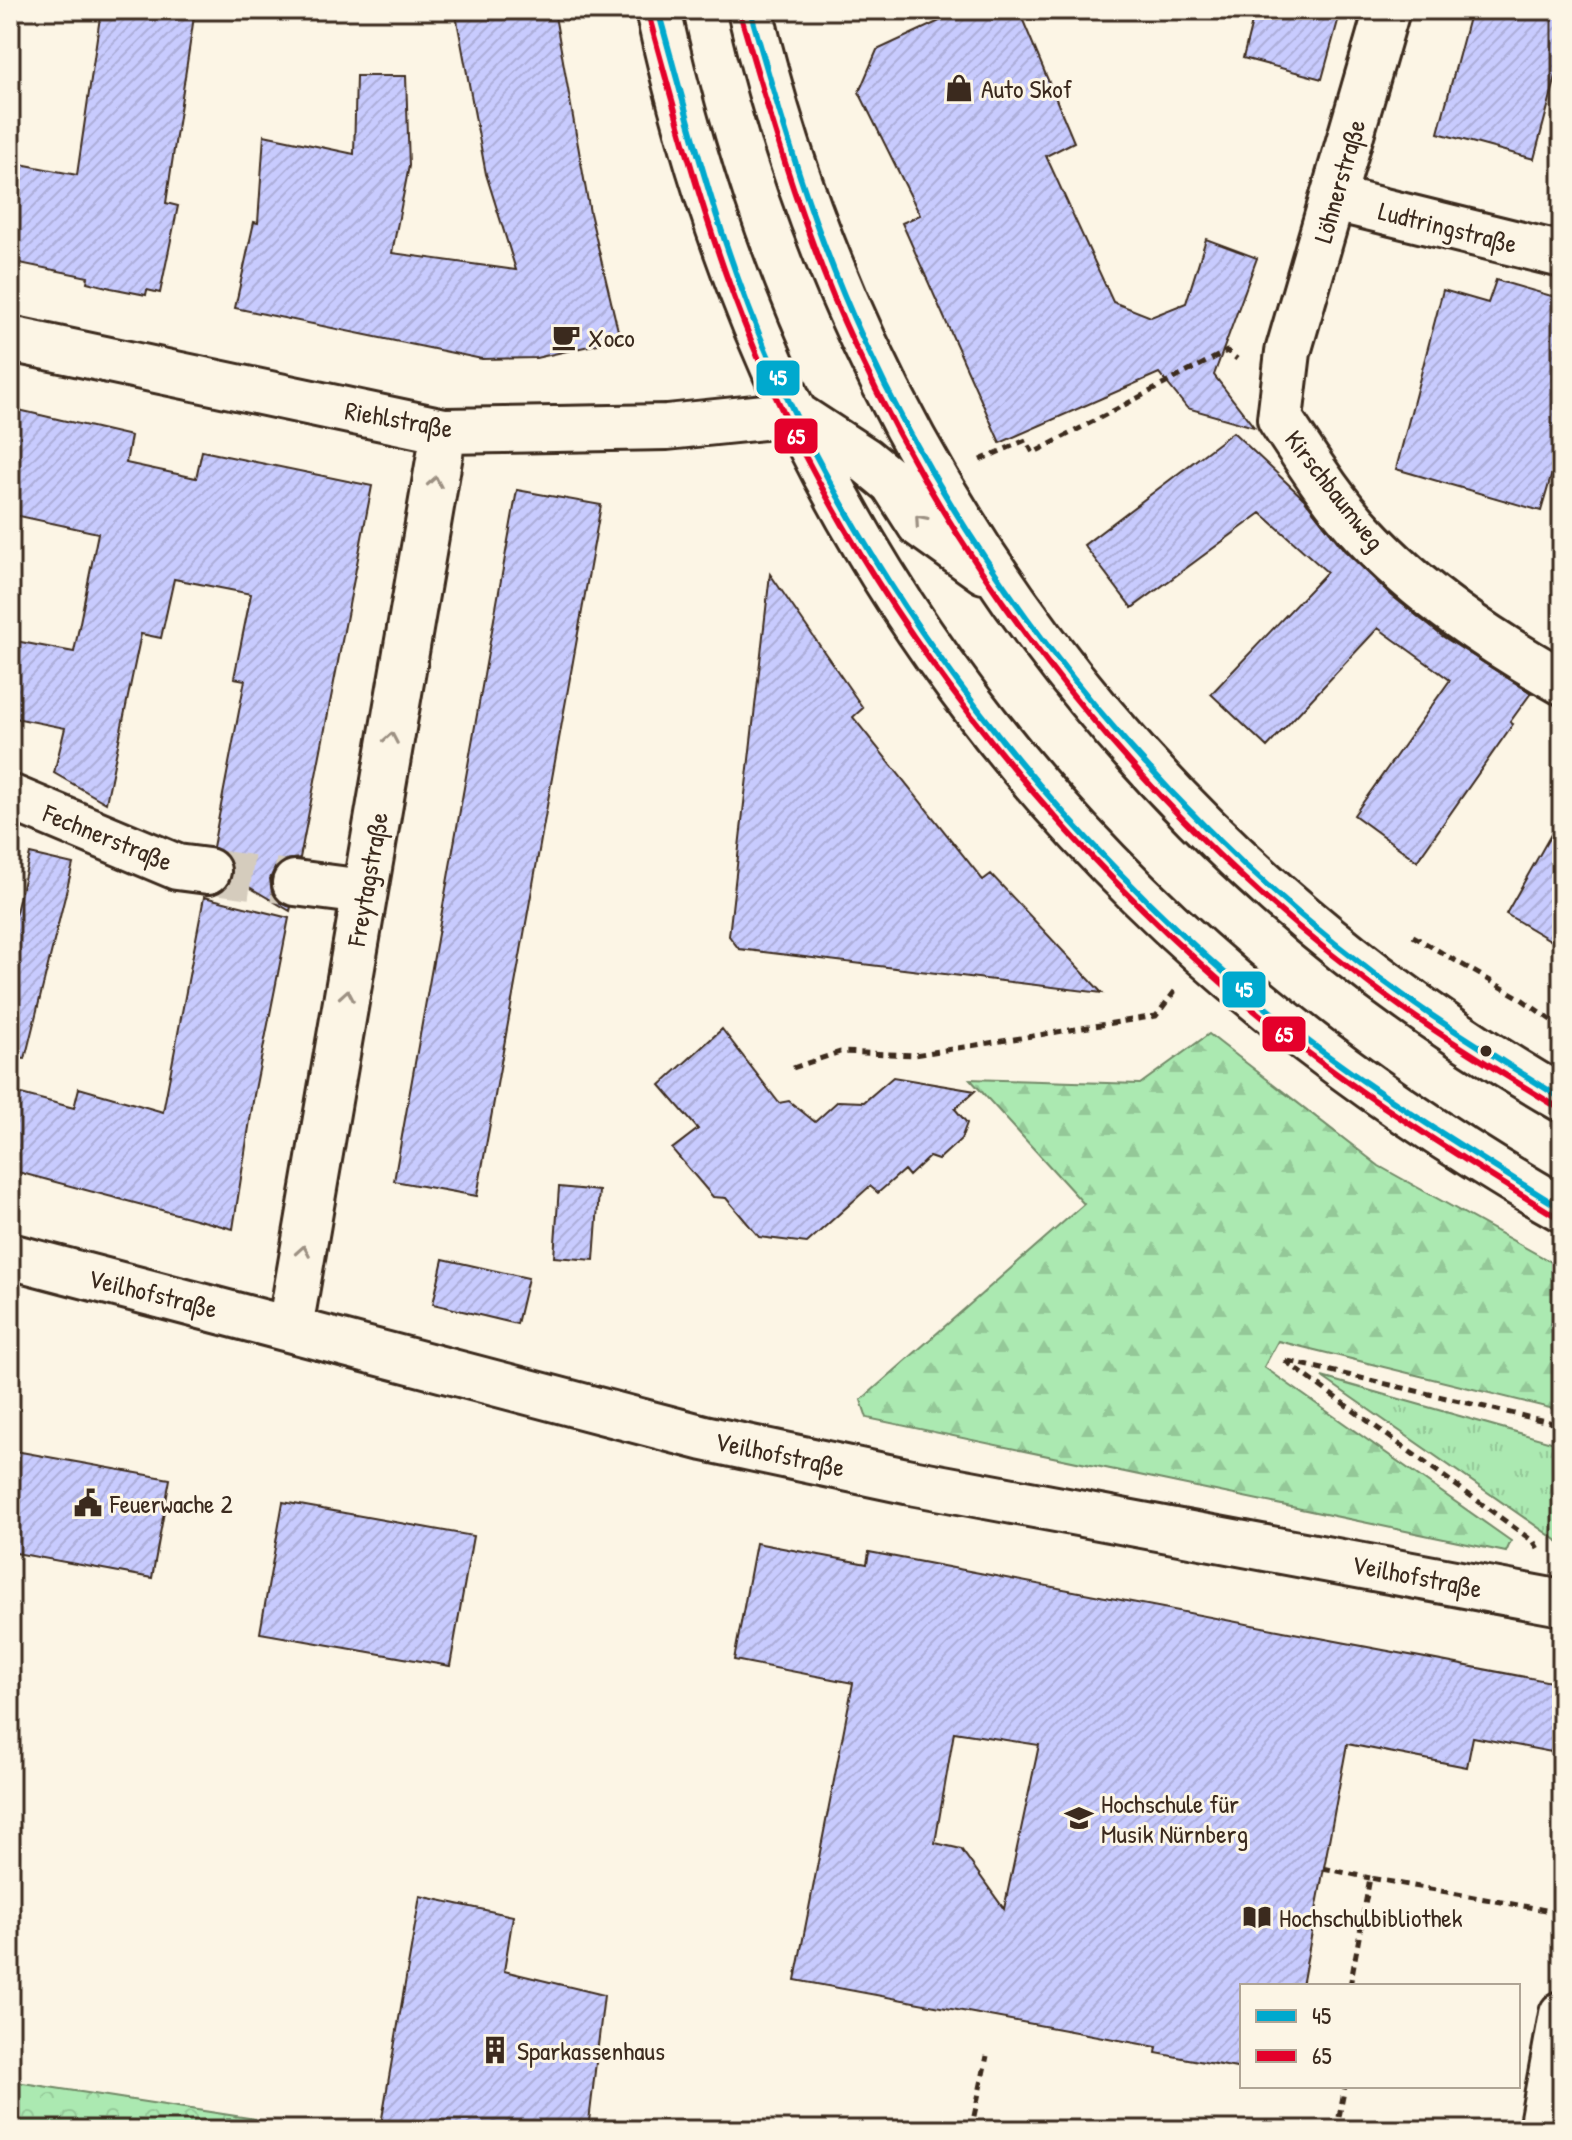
<svg xmlns="http://www.w3.org/2000/svg" width="1572" height="2140" font-family="'Patrick Hand',sans-serif">
<style>
.grass{fill:url(#grass-tufts);stroke:#738a68;stroke-width:2}
.forest{fill:url(#forest-firs);stroke:#738a68;stroke-width:2}
.park{fill:url(#park-crowns);stroke:#738a68;stroke-width:2}
.building{fill:url(#building-hatch);stroke:#3b2a1e;stroke-width:2;fill-rule:evenodd}
.lines{fill:none;stroke-linecap:round;stroke-linejoin:round}
.minor-tunnel{stroke:#d5ccbd;stroke-width:44;stroke-dasharray:44 22;stroke-linecap:butt}
.minor-casing{stroke:#3b2a1e;stroke-width:50}
.major-casing{stroke:#3b2a1e;stroke-width:50}
.path{stroke:#3b2a1e;stroke-width:5;stroke-dasharray:8 6;stroke-linecap:butt}
.minor{stroke:#fcf5e5;stroke-width:44}
.major{stroke:#fcf5e5;stroke-width:44}
.bus-1-casing{stroke:#fcf5e5;stroke-width:12}
.bus-2-casing{stroke:#fcf5e5;stroke-width:12}
.bus-1{stroke:#00a9ce;stroke-width:6}
.bus-2{stroke:#e4002b;stroke-width:6}
.oneway{stroke:#9c9082}
.bus-dot{fill:#3b2a1e;stroke:#fcf5e5;stroke-width:3}
.labels{text-anchor:middle;dominant-baseline:central;stroke-width:6;stroke-linejoin:round;paint-order:stroke}
.poi-label{font-size:26px;fill:#3b2a1e;stroke:#fcf5e5;text-anchor:start}
.street-label{font-size:26px;fill:#3b2a1e;stroke:#fcf5e5}
.line-badge{stroke:#fcf5e5;stroke-width:3}
.badge-label{font-size:22px;text-anchor:middle;font-weight:bold;fill:#fff}
</style>
<defs>
<pattern id="grass-tufts" width="24" height="20" patternUnits="userSpaceOnUse" patternTransform="scale(2)"><rect width="24" height="20" fill="#abe9b1"/><path d="M3 7l-1-3M5 7V3M7 7l1-3M15 17l-1-3M17 17v-4M19 17l1-3" fill="none" stroke="#94c898"/></pattern>
<pattern id="forest-firs" width="22" height="20" patternUnits="userSpaceOnUse" patternTransform="scale(2)"><rect width="22" height="20" fill="#abe9b1"/><path d="M5 1l3.5 6h-7zM16 11l3.5 6h-7z" fill="#94c898"/></pattern>
<pattern id="park-crowns" width="20" height="18" patternUnits="userSpaceOnUse" patternTransform="scale(2)"><rect width="20" height="18" fill="#abe9b1"/><path d="M2 6a3 3 0 1 1 6 0M12 15a3 3 0 1 1 6 0" fill="none" stroke="#94c898"/></pattern>
<pattern id="building-hatch" width="6" height="6" patternUnits="userSpaceOnUse" patternTransform="scale(2)"><rect width="6" height="6" fill="#c8cbfe"/><path d="M-1 1l2-2M0 6l6-6M5 7l2-2" fill="none" stroke="#adaed9"/></pattern>
</defs>
<rect width="100%" height="100%" fill="#fcf5e5"/>
<filter id="ink" filterUnits="userSpaceOnUse"><feTurbulence type="fractalNoise" baseFrequency=".0125" numOctaves="2"/><feDisplacementMap in="SourceGraphic" scale="16" xChannelSelector="R" yChannelSelector="G"/><feConvolveMatrix kernelMatrix="1 2 1 2 8 2 1 2 1" color-interpolation-filters="sRGB"/></filter>
<g filter="url(#ink)">
<!-- grass -->
<path class="grass" d="M1322,1377L1562,1445V1544Z"/>
<!-- forest -->
<path class="forest" d="M1209,1034L1379,1166L1562,1268V1411L1278,1341L1264,1367L1511,1541L1506,1552L867,1418L861,1400L1084,1204L970,1079L1140,1084Z"/>
<!-- park -->
<path class="park" d="M10,2081L255,2119L262,2130H10Z"/>
<!-- building -->
<path class="building" d="M101,10H195L166,203L178,206L160,293L147,290L146,295L111,288L87,282L88,277L10,261V162L77,175Z
M455,10H554L590,213L620,339L536,358L482,359L235,308L254,222L258,223L264,135L354,154L356,76H406L409,166L392,253L516,270L486,174Z
M963,10H1006L1022,18L1074,142L1046,156L1113,302L1151,317L1186,303L1206,239L1257,258L1214,375L1254,427L1187,408L1159,373L1000,443L902,223L920,215L859,92L877,50Z
M1255,10H1341L1322,79L1243,58Z
M1471,10H1562V54L1534,159L1438,133Z
M1496,280L1562,299V439L1541,511L1396,469L1443,290L1488,303Z
M10,408L131,436L126,463L196,478L202,451L372,486L300,858L285,860L275,868L270,879L272,893L279,902L291,907L290,911L232,877L231,861L213,847L245,680L234,678L251,594L174,579L161,638L141,634L106,803L54,773L65,728L10,717V640L74,652L98,533L10,514Z
M1233,432L1304,499L1344,550L1391,595L1442,636L1531,693L1510,722L1513,724L1417,861L1354,815L1450,680L1378,628L1267,747L1211,694L1327,572L1261,513L1132,608L1084,545Z
M517,490L601,505L477,1196L394,1181Z
M770,574L863,708L853,717L983,880L991,874L1102,993L739,949L729,936Z
M1562,815V947L1506,914Z
M30,854L73,864L25,1059L10,1057V937Z
M204,897L289,918L254,1095L233,1229L10,1170V1091L74,1108L79,1088L163,1112Z
M722,1029L779,1103L789,1101L815,1122L838,1101L864,1102L893,1077L975,1091L955,1109L967,1123L961,1139L938,1160L929,1157L909,1176L904,1170L878,1193L870,1186L807,1243L759,1237L726,1198L713,1197L672,1149L698,1129L660,1085Z
M559,1187L599,1191L594,1260L554,1257Z
M443,1259L528,1278L517,1324L433,1304Z
M10,1450L170,1479L152,1578L10,1552Z
M283,1502L473,1536L450,1666L260,1633Z
M756,1543L867,1564L869,1552L1562,1684V1754L1473,1737L1467,1767L1347,1744L1302,1986H1242V2069L1156,2053L1157,2047L795,1980L853,1683L734,1660ZM954,1732L1039,1745L1004,1909L961,1849L935,1843Z
M420,1896L513,1916L504,1971L604,1995L588,2130H380Z"/>
<g class="lines">
<!-- minor-tunnel -->
<path class="minor-tunnel" d="M208,871L295,883"/>
<defs>
<path id="minor" d="M1387,10L1288,352L1280,419C1306,458 1331,499 1363,533C1419,594 1490,641 1562,682
M1335,199L1562,255
M10,339L444,431L667,427L794,414
M10,797L177,867L208,871
M295,883L364,892
M10,1256L704,1438L911,1482L1562,1603
M290,1328L444,431
M1541,2130L1562,2014"/>
<path id="major" d="M658,10C774,547 1089,940 1562,1209
M750,10C857,473 1151,862 1562,1099
M796,415L865,460L893,483L920,525L984,571"/>
</defs>
<!-- minor casing -->
<use href="#minor" class="minor-casing"/>
<!-- major casing -->
<use href="#major" class="major-casing"/>
<!-- path -->
<path class="path" d="M980,460L1026,440L1033,453L1227,351L1237,359
M1413,936L1520,998L1562,1028
M793,1068L840,1052L915,1055L1156,1016L1175,991
M1538,1549L1534,1542L1284,1360L1562,1425
M1323,1868L1370,1878
M1350,1986L1370,1878L1562,1913
M1339,2117L1345,2086
M971,2130L987,2056"/>
<!-- minor -->
<use href="#minor" class="minor"/>
<!-- major -->
<use href="#major" class="major"/>
<defs>
<path id="bus-1" d="M658,10C693,138 726,266 782,387C888,615 1046,818 1236,983C1336,1070 1450,1139 1562,1209
M750,10C782,123 815,235 864,341C982,599 1183,840 1415,1004C1462,1037 1513,1067 1562,1099"/>
<path id="bus-2" d="M648,13C683,141 717,270 773,391C880,621 1039,823 1230,990C1330,1077 1444,1147 1557,1217
M740,13C773,126 805,239 855,346C976,608 1173,845 1408,1012C1456,1046 1507,1076 1557,1107"/>
</defs>
<!-- bus-1 casing -->
<use href="#bus-1" class="bus-1-casing"/>
<!-- bus-2 casing -->
<use href="#bus-2" class="bus-2-casing"/>
<!-- bus-1 -->
<use href="#bus-1" class="bus-1"/>
<!-- bus-2 -->
<use href="#bus-2" class="bus-2"/>
</g>
<!-- one-way arrows -->
<defs><path id="oneway-chevron" d="M-2-3.5L2.5 0L-2 3.5" fill="none" stroke-width="1.6" stroke-linecap="round" stroke-linejoin="round" transform="scale(2)"/></defs>
<g class="oneway">
<use href="#oneway-chevron" transform="translate(435 482) rotate(-80)"/>
<use href="#oneway-chevron" transform="translate(920 520) rotate(-131)"/>
<use href="#oneway-chevron" transform="translate(391 738) rotate(-80)"/>
<use href="#oneway-chevron" transform="translate(347 995) rotate(-80)"/>
<use href="#oneway-chevron" transform="translate(303 1251) rotate(-80)"/>
</g>
</g>
<!-- icons -->
<defs>
<symbol id="shop-bare" viewBox="-9 -9 18 18"><path d="M-5-2.5h2.3a2.7 3.5 0 0 1 5.4 0H5L5.5 6h-11ZM-1.5-2.5h3a1.5 2.3 0 0 0-3 0Z" fill="#3b2a1e" stroke="#fcf5e5" stroke-width="2.5" paint-order="stroke"/></symbol>
<symbol id="cafe-bare" viewBox="-9 -9 18 18"><path d="M-5.5-4.5H6V0H3Q3 3.5 0 3.5H-2.5Q-5.5 3.5-5.5 0ZM3-3.2v2h1.7v-2ZM-6 4.5H4V6H-6Z" fill="#3b2a1e" stroke="#fcf5e5" stroke-width="2.5" paint-order="stroke"/></symbol>
<symbol id="civic-bare" viewBox="-9 -9 18 18"><path d="M-.6-6.5H3V-4.5H.6V-3L4-1V1h2V6H-6V1h2V-1L-.6-3ZM-1.2 2.5V6h2.4V2.5Z" fill="#3b2a1e" stroke="#fcf5e5" stroke-width="2.5" paint-order="stroke"/></symbol>
<symbol id="university-bare" viewBox="-9 -9 18 18"><path d="M0-5L7-2L0 1L-7-2ZM-4 1L0 2.5L4 1V4Q0 6-4 4Z" fill="#3b2a1e" stroke="#fcf5e5" stroke-width="2.5" paint-order="stroke"/></symbol>
<symbol id="library-bare" viewBox="-9 -9 18 18"><path d="M-6-4Q-3-5.5-.7-3.5V5Q-3 3-6 4ZM6-4Q3-5.5 .7-3.5V5Q3 3 6 4Z" fill="#3b2a1e" stroke="#fcf5e5" stroke-width="2.5" paint-order="stroke"/></symbol>
<symbol id="building-bare" viewBox="-9 -9 18 18"><path d="M-4-6H4V6H1V3H-1V6H-4ZM-2.5-4.3h1.7v1.8h-1.7ZM.8-4.3h1.7v1.8H.8ZM-2.5-1h1.7V.8h-1.7ZM.8-1h1.7V.8H.8Z" fill="#3b2a1e" stroke="#fcf5e5" stroke-width="2.5" paint-order="stroke"/></symbol>
</defs>
<g fill-rule="evenodd">
<use href="#shop-bare" x="939" y="68" width="40" height="40"/>
<use href="#cafe-bare" x="546" y="317" width="40" height="40"/>
<use href="#civic-bare" x="68" y="1483" width="40" height="40"/>
<use href="#university-bare" x="1059" y="1798" width="40" height="40"/>
<use href="#library-bare" x="1237" y="1897" width="40" height="40"/>
<use href="#building-bare" x="475" y="2030" width="40" height="40"/>
</g>
<!-- markers -->
<circle class="bus-dot" cx="1486" cy="1051" r="7"/>
<g class="labels">
<!-- poi labels -->
<g class="poi-label">
<text x="981" y="88">Auto Skof</text>
<text x="588" y="337">Xoco</text>
<text x="110" y="1503">Feuerwache 2</text>
<text x="1101" y="1803">Hochschule für<tspan x="1101" dy="30">Musik Nürnberg</tspan></text>
<text x="1279" y="1917">Hochschulbibliothek</text>
<text x="517" y="2050">Sparkassenhaus</text>
</g>
<!-- street labels -->
<g class="street-label">
<text transform="translate(1339 181) rotate(-74)">Löhnerstraße</text>
<text transform="translate(1448 227) rotate(14)">Ludtringstraße</text>
<text transform="translate(399 419) rotate(10)">Riehlstraße</text>
<text transform="translate(1335 490) rotate(52)">Kirschbaumweg</text>
<text transform="translate(108 837) rotate(22)">Fechnerstraße</text>
<text transform="translate(367 879) rotate(-80)">Freytagstraße</text>
<text transform="translate(153 1293) rotate(14)">Veilhofstraße</text>
<text transform="translate(780 1454) rotate(12)">Veilhofstraße</text>
<text transform="translate(1417 1576) rotate(11)">Veilhofstraße</text>
</g>
</g>
<g class="line-badge">
<rect x="755" y="359" width="46" height="38" rx="8" fill="#00a9ce"/>
<rect x="773" y="417" width="46" height="38" rx="8" fill="#e4002b"/>
<rect x="1221" y="970" width="46" height="39" rx="8" fill="#00a9ce"/>
<rect x="1261" y="1015" width="46" height="38" rx="8" fill="#e4002b"/>
</g>
<g class="badge-label">
<text x="778" y="385">45</text>
<text x="796" y="444">65</text>
<text x="1244" y="997">45</text>
<text x="1284" y="1042">65</text>
</g>
<!-- margin -->
<rect width="1572" height="2140" fill="none" stroke="#fcf5e5" stroke-width="40"/>
<rect x="20" y="20" width="1532" height="2100" fill="none" stroke="#3b2a1e" stroke-width="3" filter="url(#ink)"/>
<!-- legend -->
<rect x="1240" y="1984" width="280" height="104" fill="#fcf5e5" stroke="#afa495" stroke-width="2"/>
<rect x="1256" y="2010" width="40" height="12" fill="#00a9ce" stroke="#afa495" stroke-width="2"/>
<text x="1312" y="2024" font-size="24" fill="#3b2a1e">45</text>
<rect x="1256" y="2050" width="40" height="12" fill="#e4002b" stroke="#afa495" stroke-width="2"/>
<text x="1312" y="2064" font-size="24" fill="#3b2a1e">65</text>
</svg>
